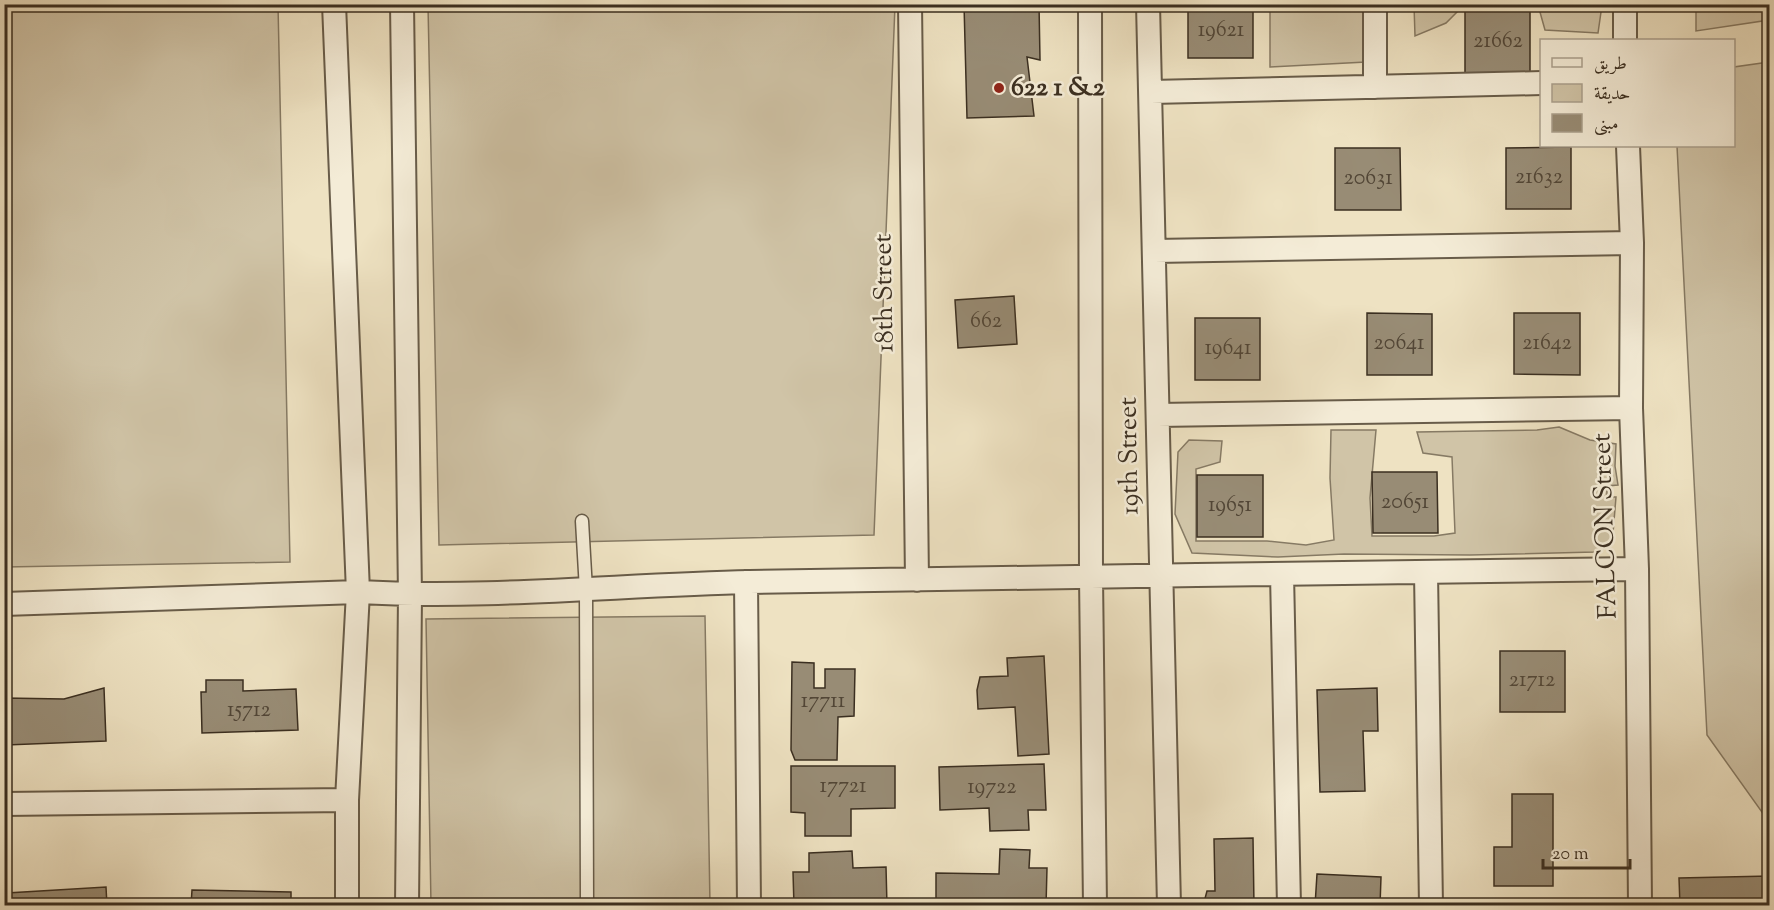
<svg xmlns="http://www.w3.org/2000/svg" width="1774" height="910" font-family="'Sorts Mill Goudy',Amiri,serif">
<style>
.green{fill:#d0c4a7;stroke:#867a64;stroke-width:1.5}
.building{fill:#988c75;stroke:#3b2f21;stroke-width:1.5}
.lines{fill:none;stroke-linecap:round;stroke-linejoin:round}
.lane-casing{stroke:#685c49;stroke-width:15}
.street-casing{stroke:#685c49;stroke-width:26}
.lane{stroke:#f4ecd7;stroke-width:12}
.street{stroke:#f4ecd7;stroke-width:22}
.poi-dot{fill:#8f2418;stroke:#f4ecd7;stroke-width:2}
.labels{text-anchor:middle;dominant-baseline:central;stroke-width:5;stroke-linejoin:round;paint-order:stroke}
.number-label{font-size:22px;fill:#524636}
.poi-label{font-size:26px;font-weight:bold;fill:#3b2f21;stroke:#f4ecd7;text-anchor:start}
.street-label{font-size:26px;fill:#3b2f21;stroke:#f4ecd7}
</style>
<rect width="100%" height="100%" fill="#eee2c2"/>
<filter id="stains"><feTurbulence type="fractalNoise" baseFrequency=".00333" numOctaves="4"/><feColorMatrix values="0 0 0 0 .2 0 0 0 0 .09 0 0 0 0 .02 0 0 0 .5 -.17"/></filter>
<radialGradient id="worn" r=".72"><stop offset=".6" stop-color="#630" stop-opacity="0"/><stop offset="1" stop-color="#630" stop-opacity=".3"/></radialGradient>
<!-- green -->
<path class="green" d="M4,5H278L290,562L5,567Z
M428,5H895L874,535L439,545Z
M1270,5H1363L1366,62L1270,67Z
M1414,5V4L1464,5L1446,23L1415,36Z
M1538,5H1602L1598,33L1545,30Z
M1696,5H1769V20L1696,31Z
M1769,62H1770L1769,822L1707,735L1677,146H1734V67Z
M1559,427L1590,440L1616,444L1615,466L1618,485L1607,486V497H1616L1612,545L1595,552L1470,555L1344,554L1278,557L1192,553L1175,514L1178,452L1189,440L1222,441L1220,462L1196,469V541H1267L1306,545L1334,540L1330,478L1331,430H1376L1370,498L1372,536H1434L1455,533L1452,457L1423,453L1417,432L1537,430Z
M705,616L710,905H431L426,619Z"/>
<!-- building -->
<path class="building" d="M964,4H1039L1040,60L1027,57L1034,116L967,118Z
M1188,4H1253V58H1188Z
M1465,11H1530V73H1465Z
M1571,147V209H1506V148Z
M1335,148H1400L1401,210H1335Z
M1014,296L1017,344L958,348L955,300Z
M1367,313L1432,314V375H1367Z
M1514,313H1580V375L1514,374Z
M1195,318H1260V380H1195Z
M1372,472H1437L1438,533H1373Z
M1197,475H1263V537H1197Z
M1500,651H1565V712H1500Z
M1044,656L1049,754L1018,756L1015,707L978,709L977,690L980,677L1008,676L1007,658Z
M792,662L814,663V688H825V669H855L854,716L838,717L837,760H795L791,750Z
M206,680H243V691L296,689L298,730L202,733L201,692H206Z
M104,688L106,741L6,745L5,698L64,699Z
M1377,688L1378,731H1363L1365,791L1320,792L1317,690Z
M1044,764L1046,810H1028L1029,830L990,831L989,808L940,810L939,767Z
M791,766H895V808L851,809V836H805V813L791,812Z
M1512,794H1553V886H1494V847H1512Z
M1253,838L1254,906H1203L1207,891H1215L1214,839Z
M1000,849L1030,850L1029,868H1047L1046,906H936V873L999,874Z
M852,851L853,868L886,867L887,906H794L793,872H809V853Z
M1317,874L1381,877L1380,906H1315Z
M1770,876V906H1680L1679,878Z
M106,887L107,906H8L7,893Z
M192,890L291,892V906H191Z"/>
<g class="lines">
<defs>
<path id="lane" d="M582,521L586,590L587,906"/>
<path id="street" d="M334,4L358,592L347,800V906
M402,4L410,595L407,906
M910,4L917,580
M1090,4L1091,577L1095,906
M1148,4L1169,906
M1375,4V87
M1625,4V40
M1151,92L1542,83
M1628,146L1632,243L1631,408L1637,569L1640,906
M1155,251L1632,243
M1158,415L1631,408
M1426,572L1431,906
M1282,574L1289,906
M746,582L749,906
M4,604L358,592C489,599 619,585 750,582C1046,577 1341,573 1637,569
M4,804L347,800"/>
</defs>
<!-- lane casing -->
<use href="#lane" class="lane-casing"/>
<!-- street casing -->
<use href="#street" class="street-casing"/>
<!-- lane -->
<use href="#lane" class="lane"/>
<!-- street -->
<use href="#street" class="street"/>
</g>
<!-- markers -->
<circle class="poi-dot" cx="999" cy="88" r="6"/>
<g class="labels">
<!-- number labels -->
<g class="number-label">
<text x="1221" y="31">19621</text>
<text x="1498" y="42">21662</text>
<text x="1539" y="178">21632</text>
<text x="1368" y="179">20631</text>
<text x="986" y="322">662</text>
<text x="1399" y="344">20641</text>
<text x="1547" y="344">21642</text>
<text x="1228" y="349">19641</text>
<text x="1405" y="503">20651</text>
<text x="1230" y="506">19651</text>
<text x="1532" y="681">21712</text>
<text x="823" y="702">17711</text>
<text x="249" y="711">15712</text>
<text x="843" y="787">17721</text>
<text x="992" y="788">19722</text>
</g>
<!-- poi labels -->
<g class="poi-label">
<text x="1011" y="88">622 1 &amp;2</text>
</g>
<!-- street labels -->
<g class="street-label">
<text transform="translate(885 293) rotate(-91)">18th Street</text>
<text transform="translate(1130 456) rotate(-91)">19th Street</text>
<text transform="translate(1606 526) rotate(-92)">FALCON Street</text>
</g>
</g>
<!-- margin -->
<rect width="1774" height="910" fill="none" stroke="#eee2c2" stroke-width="24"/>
<rect x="6" y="6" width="1762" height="898" fill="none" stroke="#3b2f21" stroke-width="3"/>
<rect x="12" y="12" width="1750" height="886" fill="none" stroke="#3b2f21" stroke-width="1.5"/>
<!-- legend -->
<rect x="1540" y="39" width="195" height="108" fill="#f4ecd7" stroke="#aaa08e" stroke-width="1.5"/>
<rect x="1552" y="58" width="30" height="9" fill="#f4ecd7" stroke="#aaa08e" stroke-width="1.5"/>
<text x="1594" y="69" font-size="18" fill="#3b2f21">طريق</text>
<rect x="1552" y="84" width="30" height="18" fill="#d0c4a7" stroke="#aaa08e" stroke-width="1.5"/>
<text x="1594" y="99" font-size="18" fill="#3b2f21">حديقة</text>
<rect x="1552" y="114" width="30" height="18" fill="#988c75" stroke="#aaa08e" stroke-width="1.5"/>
<text x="1594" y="129" font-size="18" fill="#3b2f21">مبنى</text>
<!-- scale -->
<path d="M1543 859v9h87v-9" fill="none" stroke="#3b2f21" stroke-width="3"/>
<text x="1552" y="859" font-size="18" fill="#3b2f21" stroke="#f4ecd7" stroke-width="4.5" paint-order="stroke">20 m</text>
<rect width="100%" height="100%" filter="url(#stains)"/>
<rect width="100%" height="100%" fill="url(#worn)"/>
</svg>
